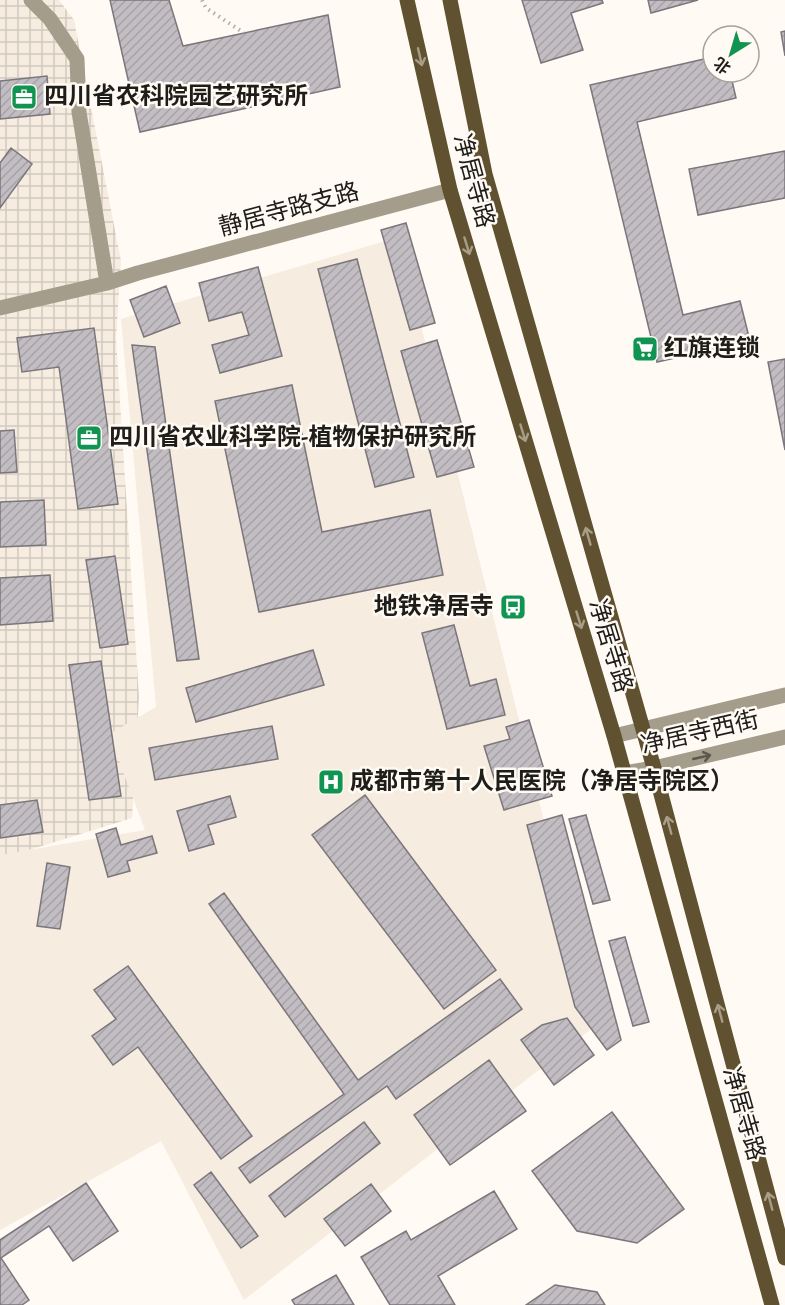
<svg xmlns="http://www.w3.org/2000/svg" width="785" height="1305" font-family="'Alegreya Sans','Noto Sans SC',sans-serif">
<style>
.industrial{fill:url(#industrial-grid)}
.built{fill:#f6ecdf}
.building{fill:url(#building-hatch);stroke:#7b767b;stroke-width:1.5}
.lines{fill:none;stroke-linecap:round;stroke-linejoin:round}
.path{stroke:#b0ada7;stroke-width:4;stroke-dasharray:1.5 4.5;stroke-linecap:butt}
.minor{stroke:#a59d8b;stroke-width:15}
.major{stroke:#605230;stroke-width:15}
.oneway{stroke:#a89e88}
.oneway2{stroke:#5b574d}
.labels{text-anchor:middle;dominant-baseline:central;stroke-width:5;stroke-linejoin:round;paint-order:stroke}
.poi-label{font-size:24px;font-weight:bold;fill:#1e1d1a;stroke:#fffaf3;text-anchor:start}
.street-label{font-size:24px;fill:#1e1d1a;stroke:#fffaf3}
</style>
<defs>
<pattern id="industrial-grid" width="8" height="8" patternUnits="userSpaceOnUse" patternTransform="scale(1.5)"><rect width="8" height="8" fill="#f6ecdf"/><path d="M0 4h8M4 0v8" fill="none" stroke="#d2cabf"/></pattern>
<pattern id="building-hatch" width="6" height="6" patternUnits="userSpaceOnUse" patternTransform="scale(1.5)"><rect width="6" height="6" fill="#c2bdc2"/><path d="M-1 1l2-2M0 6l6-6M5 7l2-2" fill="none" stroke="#a6a2a6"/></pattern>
</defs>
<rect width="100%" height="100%" fill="#fffaf3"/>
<!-- industrial -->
<path class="industrial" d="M0,0H59L74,20L121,261L116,339L139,697L132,818L0,859Z"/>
<!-- built -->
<path class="built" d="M399,237L595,1026L244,1300L161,1141L0,1230V855L145,830L109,734L156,707L121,319Z"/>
<!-- building -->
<path class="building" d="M110,0H169L183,46L328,15L340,87L140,132Z
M522,0H602L603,3L571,13L583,50L541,63Z
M648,0H698L651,13Z
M785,31V56L781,32Z
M713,57V72H730L736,98L637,122L683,315L740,301L750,341L657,362L590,85Z
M47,76L50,114L0,119V81Z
M11,148L32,164L0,208V163Z
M785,151V198L698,215L689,169Z
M406,223L435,323L410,330L381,230Z
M357,259L414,477L375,487L318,269Z
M258,267L282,356L220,373L212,345L249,335L242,312L209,321L199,283Z
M166,286L180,323L144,337L130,300Z
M94,328L118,504L78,509L59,367L22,372L17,338Z
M437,340L474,467L437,477L401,351Z
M132,345L155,347L199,659L177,661Z
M785,359V450L768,362Z
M292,385L322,532L430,510L443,575L259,612L215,401Z
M14,430L17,472L0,473V431Z
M44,500L46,545L0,547V502Z
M115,556L128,644L100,648L86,560Z
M50,575L53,621L0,625V578Z
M454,625L470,686L496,679L505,715L447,729L422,633Z
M313,650L324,685L196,722L186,688Z
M101,661L121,796L89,800L69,665Z
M529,720L552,796L504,810L484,746L510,739L506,727Z
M272,726L278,759L155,780L149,748Z
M365,795L496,970L444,1009L312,835Z
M230,796L236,817L208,825L214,844L189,851L177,811Z
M37,800L43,832L0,838V805Z
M562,815L621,1040L607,1050L575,1007L527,825Z
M586,815L610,900L593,904L569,819Z
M116,828L121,845L152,836L157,853L127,861L130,871L108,877L96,834Z
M47,863L70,867L60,929L37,926Z
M224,893L358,1080L500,979L522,1009L396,1099L387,1086L250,1183L239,1168L344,1094L209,904Z
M625,937L649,1022L633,1026L609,941Z
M128,966L252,1136L221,1159L138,1047L113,1065L92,1036L116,1019L94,990Z
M567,1018L594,1055L554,1085L521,1040L542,1025Z
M489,1060L526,1111L450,1165L414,1115Z
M612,1112L684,1209L637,1243L577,1231L532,1171Z
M364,1122L380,1143L285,1217L269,1196Z
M211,1172L258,1236L241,1248L194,1185Z
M86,1183L118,1231L73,1261L49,1226L1,1258L29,1300L22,1305H0V1240Z
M371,1184L391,1211L345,1246L324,1219Z
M494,1191L517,1229L438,1276L455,1305H390L361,1257L406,1231L411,1240Z
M336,1275L354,1305H295L292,1300Z
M555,1285L597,1292L605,1305H526Z"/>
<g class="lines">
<!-- path -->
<path class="path" d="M202,0L206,8L244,33"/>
<!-- minor -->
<path class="minor" d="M31,0L50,19L77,59L79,112L107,283
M0,308L107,283L138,273L450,190
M614,736L785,695
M624,773L654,768L785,737"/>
<!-- major -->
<path class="major" d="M407,0L450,190L614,736L772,1305
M450,0L485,174L654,768L785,1258"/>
</g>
<!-- one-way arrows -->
<defs><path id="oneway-shaft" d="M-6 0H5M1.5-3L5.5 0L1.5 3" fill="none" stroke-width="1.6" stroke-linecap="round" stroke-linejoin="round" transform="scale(1.5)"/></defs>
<g class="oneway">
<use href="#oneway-shaft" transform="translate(420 57) rotate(77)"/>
<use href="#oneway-shaft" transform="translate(467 246) rotate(73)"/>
<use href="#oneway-shaft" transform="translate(523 433) rotate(73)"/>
<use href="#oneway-shaft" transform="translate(588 536) rotate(-106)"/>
<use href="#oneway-shaft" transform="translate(579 620) rotate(73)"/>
<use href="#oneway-shaft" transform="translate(669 825) rotate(-105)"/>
<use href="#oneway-shaft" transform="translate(720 1013) rotate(-105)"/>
<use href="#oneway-shaft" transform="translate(770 1201) rotate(-105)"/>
</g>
<use class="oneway2" href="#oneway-shaft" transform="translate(702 757) rotate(-13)"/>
<!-- icons -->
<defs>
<symbol id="office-square" viewBox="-11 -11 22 22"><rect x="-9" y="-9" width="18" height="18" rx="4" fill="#119452" stroke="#fffaf3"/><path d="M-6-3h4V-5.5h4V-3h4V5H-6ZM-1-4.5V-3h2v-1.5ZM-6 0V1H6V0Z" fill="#fff"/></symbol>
<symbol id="supermarket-square" viewBox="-11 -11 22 22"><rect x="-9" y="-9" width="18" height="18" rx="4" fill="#119452" stroke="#fffaf3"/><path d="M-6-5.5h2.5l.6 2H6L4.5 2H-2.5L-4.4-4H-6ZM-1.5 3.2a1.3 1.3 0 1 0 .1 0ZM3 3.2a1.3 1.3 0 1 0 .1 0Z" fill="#fff"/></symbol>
<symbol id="bus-square" viewBox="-11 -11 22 22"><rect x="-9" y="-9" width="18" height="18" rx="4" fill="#119452" stroke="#fffaf3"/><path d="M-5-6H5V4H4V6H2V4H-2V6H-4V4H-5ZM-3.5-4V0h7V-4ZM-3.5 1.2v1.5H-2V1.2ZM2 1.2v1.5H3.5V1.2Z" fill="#fff"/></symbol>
<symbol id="hospital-square" viewBox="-11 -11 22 22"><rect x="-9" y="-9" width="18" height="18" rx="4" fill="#119452" stroke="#fffaf3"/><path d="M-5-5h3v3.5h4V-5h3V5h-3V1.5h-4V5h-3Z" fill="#fff"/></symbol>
</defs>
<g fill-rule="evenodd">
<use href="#office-square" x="9" y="82" width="30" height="30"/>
<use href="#supermarket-square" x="630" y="334" width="30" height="30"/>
<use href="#office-square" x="74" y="423" width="30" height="30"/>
<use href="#bus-square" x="498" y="592" width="30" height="30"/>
<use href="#hospital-square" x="316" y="767" width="30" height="30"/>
</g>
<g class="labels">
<!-- poi labels -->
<g class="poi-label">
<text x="44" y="97">四川省农科院园艺研究所</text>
<text x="664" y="349">红旗连锁</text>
<text x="109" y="438">四川省农业科学院-植物保护研究所</text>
<text x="494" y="607" text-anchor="end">地铁净居寺</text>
<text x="350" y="782">成都市第十人民医院（净居寺院区）</text>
</g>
<!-- street labels -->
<g class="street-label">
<text transform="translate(473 181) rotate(75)">净居寺路</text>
<text transform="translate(289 210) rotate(-15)">静居寺路支路</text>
<text transform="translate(610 646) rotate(73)">净居寺路</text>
<text transform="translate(700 733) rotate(-13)">净居寺西街</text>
<text transform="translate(743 1114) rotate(74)">净居寺路</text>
</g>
</g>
<!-- north arrow -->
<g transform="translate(731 54) rotate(217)"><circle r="28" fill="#fffaf3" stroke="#a5a29c" stroke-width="1.5"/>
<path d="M0-4.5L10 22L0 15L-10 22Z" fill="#119452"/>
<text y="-9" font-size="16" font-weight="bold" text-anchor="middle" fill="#1e1d1a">北</text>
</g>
</svg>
